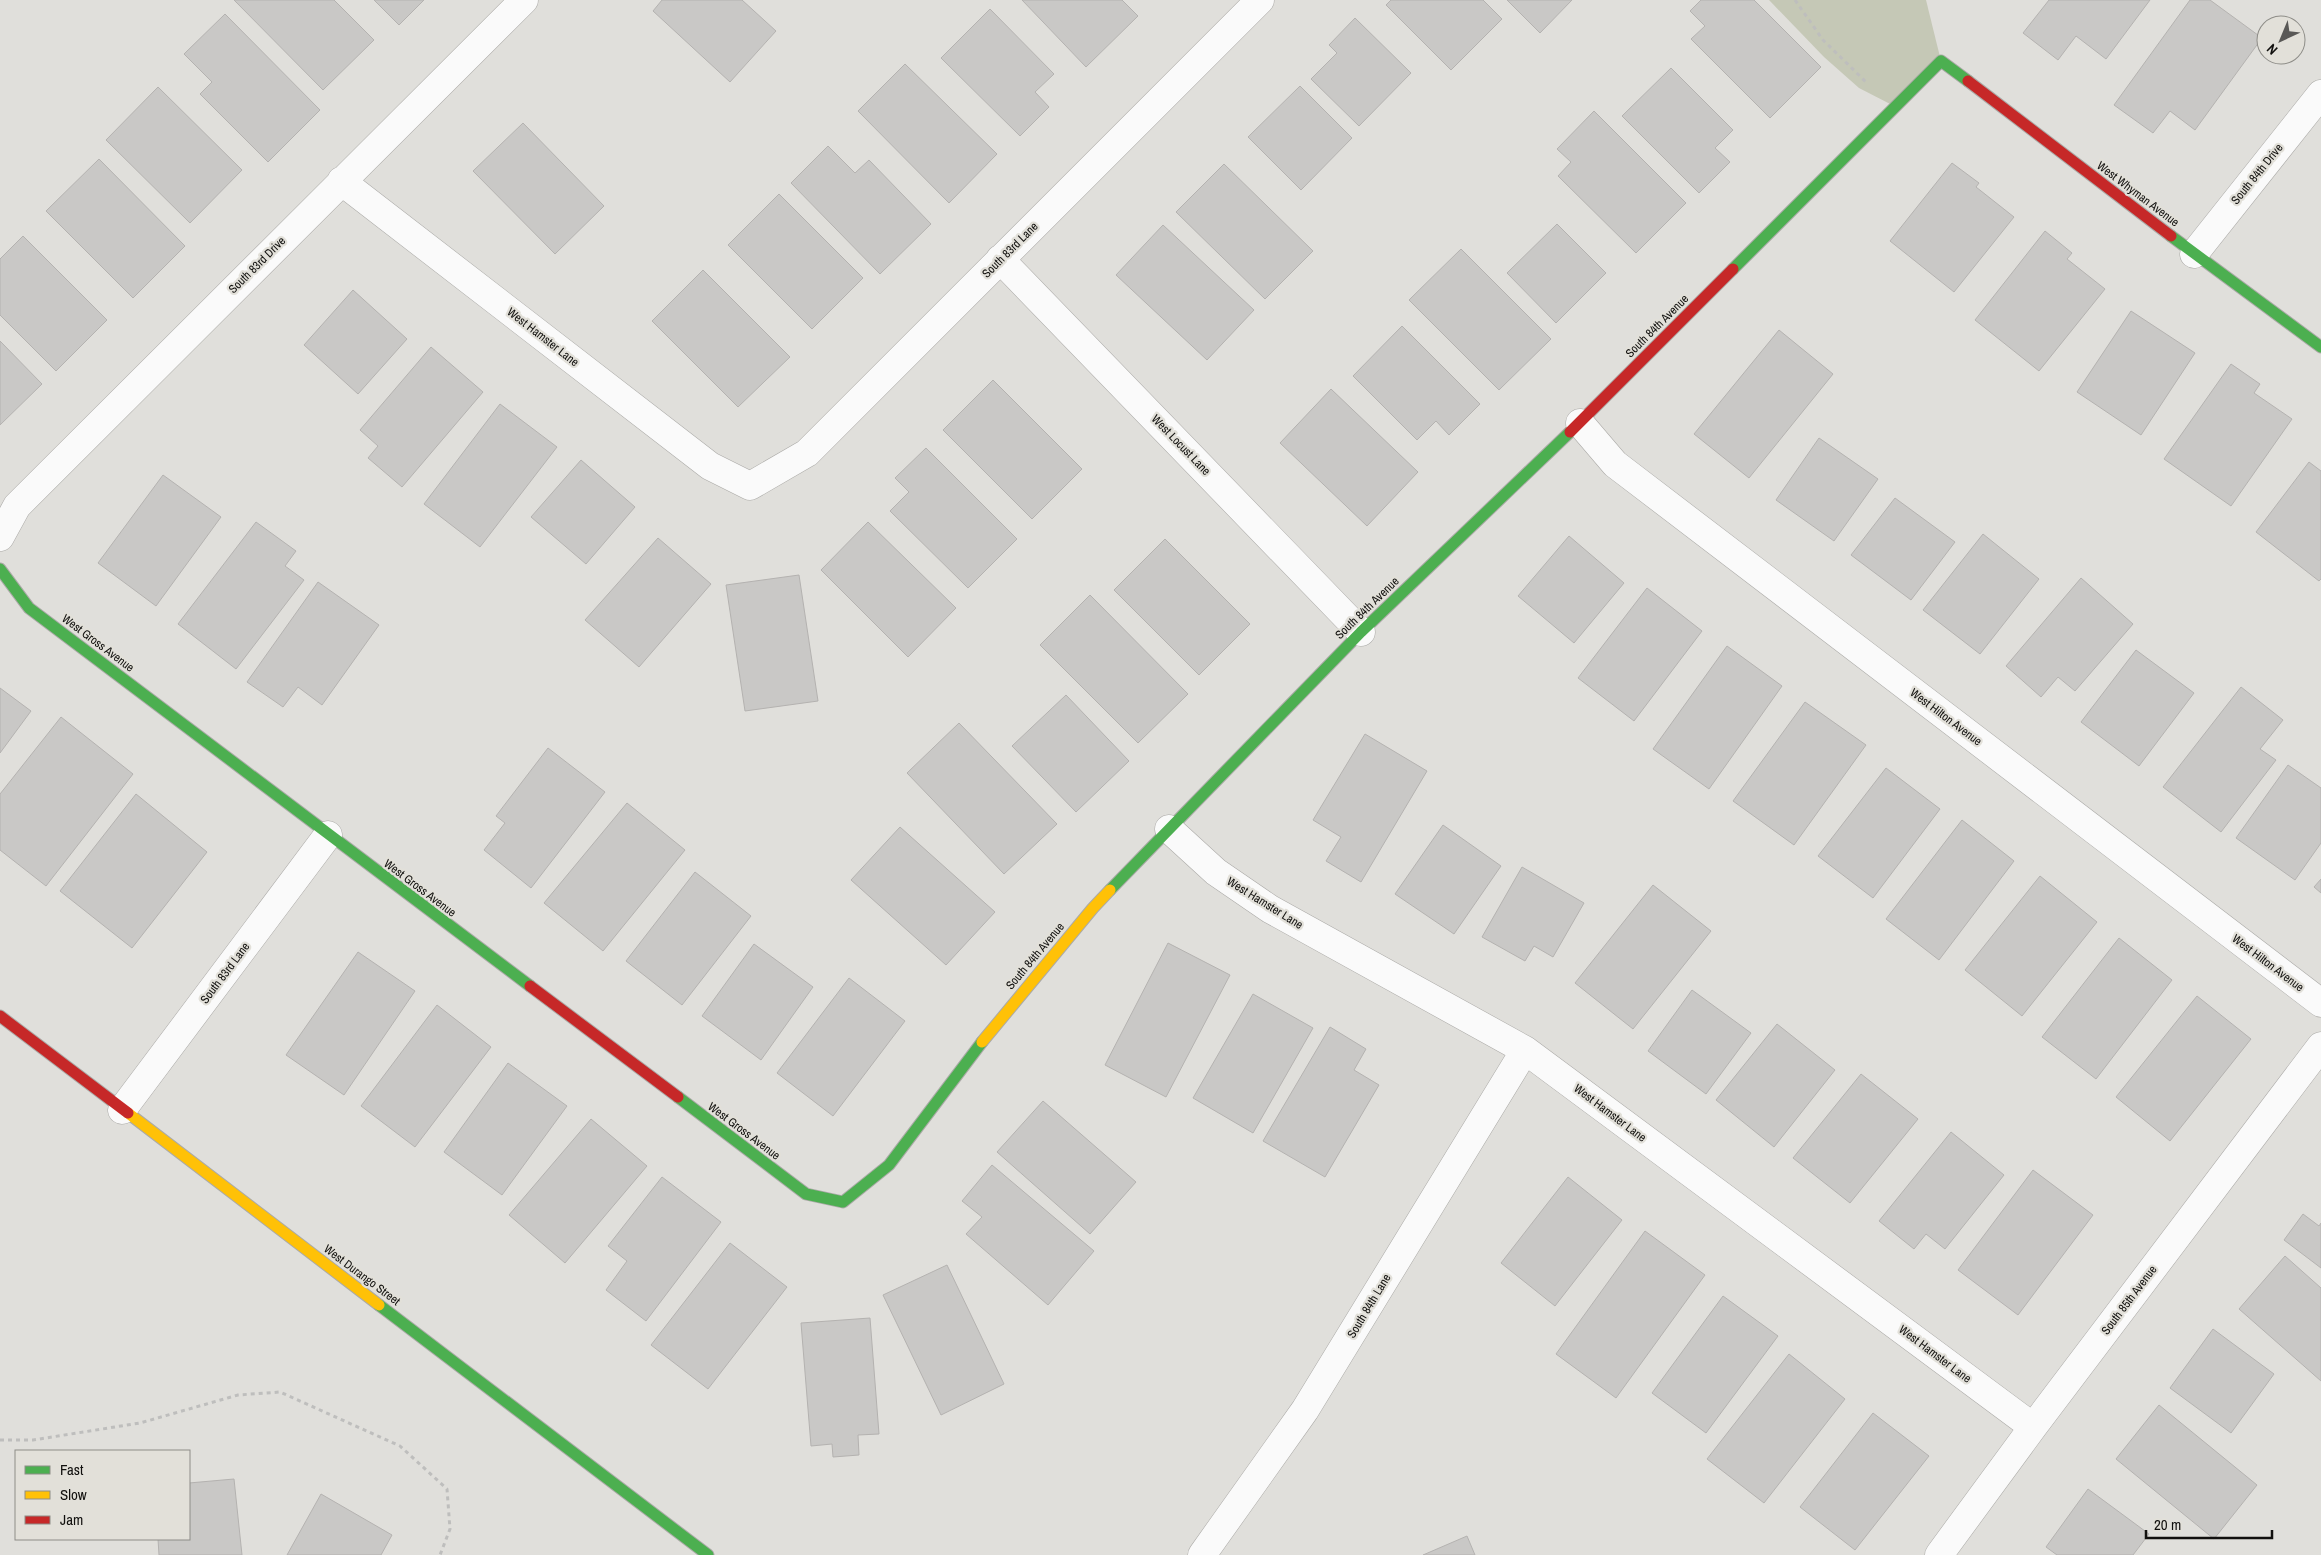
<svg xmlns="http://www.w3.org/2000/svg" width="2321" height="1555" font-family="'Archivo Narrow',sans-serif">
<style>
.green{fill:#c5c8b6}
.building{fill:#c9c8c6;stroke:#b4b2b0}
.lines{fill:none;stroke-linecap:round;stroke-linejoin:round}
.street-casing{stroke:#abaaa7;stroke-width:29}
.fast-casing{stroke:#abaaa7;stroke-width:13}
.slow-casing{stroke:#abaaa7;stroke-width:13}
.jam-casing{stroke:#abaaa7;stroke-width:13}
.path{stroke:#bebebd;stroke-width:3;stroke-dasharray:4 4;stroke-linecap:butt}
.street{stroke:#fafafa;stroke-width:28}
.fast{stroke:#4caf50;stroke-width:11}
.slow{stroke:#ffc107;stroke-width:11}
.jam{stroke:#c62828;stroke-width:11}
.labels{text-anchor:middle;dominant-baseline:central;stroke-width:4.5;stroke-linejoin:round;paint-order:stroke}
.street-label{font-size:12px;fill:#11100e;stroke:#e2e0d9}
</style>
<rect width="100%" height="100%" fill="#e0dfdb"/>
<!-- green -->
<path class="green" d="M1769,0H1926L1941,61L1896,107L1859,88L1824,57Z"/>
<!-- building -->
<path class="building" d="M234,0H334L374,40L323,90Z
M374,0H424L399,25Z
M662,0H742L776,31L730,82L653,11Z
M1022,0H1122L1138,16L1086,67Z
M1391,0H1483L1502,19L1451,70L1386,5Z
M1507,0H1572L1540,33Z
M1701,0H1754L1821,67L1770,118L1691,39L1705,26L1690,11Z
M2049,0H2150L2106,59L2076,36L2058,60L2023,33Z
M2190,0H2210L2262,38L2195,130L2170,111L2153,133L2114,105Z
M990,9L1054,74L1035,92L1049,107L1020,136L941,58Z
M225,14L320,110L268,162L200,94L212,82L184,54Z
M1355,18L1411,73L1359,126L1311,79L1337,53L1329,45Z
M905,64L997,154L949,203L858,111Z
M1671,68L1733,130L1715,148L1730,162L1699,193L1622,116Z
M1300,86L1352,138L1301,190L1248,137Z
M158,87L242,170L190,223L106,140Z
M1594,111L1686,203L1636,253L1558,176L1571,162L1557,149Z
M523,123L604,206L555,254L473,171Z
M828,146L855,173L869,160L931,224L880,274L791,183Z
M99,159L185,246L133,298L46,211Z
M1952,163L1979,183L1976,187L2014,217L1954,292L1890,241Z
M1224,164L1313,251L1265,299L1176,212Z
M779,194L863,278L812,329L728,245Z
M1557,224L1606,273L1556,323L1507,273Z
M1163,225L1254,310L1207,360L1116,275Z
M2045,231L2072,253L2067,259L2105,289L2039,371L1975,320Z
M23,236L107,320L56,371L0,315V259Z
M1461,249L1551,339L1499,390L1409,300Z
M703,270L790,357L738,407L652,321Z
M353,290L407,339L358,394L304,345Z
M2131,311L2195,353L2141,435L2077,392Z
M1402,326L1480,404L1449,435L1436,421L1417,440L1353,376Z
M1779,330L1833,374L1749,478L1694,434Z
M0,341L42,384L0,425Z
M431,347L483,392L402,487L368,458L378,446L360,430Z
M2231,364L2260,384L2254,393L2292,419L2231,506L2164,459Z
M993,380L1082,469L1032,519L943,430Z
M1331,389L1418,472L1367,526L1280,443Z
M500,404L557,447L480,547L424,504Z
M1819,438L1878,479L1834,541L1776,500Z
M926,448L1017,539L968,588L890,511L909,492L895,478Z
M581,460L635,507L586,564L531,517Z
M2309,462L2321,471V579L2319,581L2256,532Z
M163,475L221,517L156,606L98,563Z
M1895,498L1955,542L1911,600L1851,555Z
M256,522L296,551L285,566L304,580L236,669L178,624Z
M868,522L956,608L908,657L821,570Z
M1983,534L2039,579L1980,654L1923,610Z
M1569,536L1624,583L1574,643L1518,596Z
M658,538L711,584L639,667L585,620Z
M1165,539L1250,624L1199,675L1114,590Z
M799,575L818,701L745,711L726,585Z
M2081,578L2133,624L2075,691L2058,677L2041,697L2006,666Z
M318,582L379,625L322,705L298,687L283,707L247,682Z
M1647,588L1702,631L1634,721L1578,678Z
M1090,595L1188,694L1138,743L1040,645Z
M1727,646L1782,686L1709,789L1653,749Z
M2136,650L2194,693L2139,766L2081,722Z
M2241,687L2283,720L2260,749L2276,760L2221,832L2163,787Z
M0,688L31,711L0,753Z
M1066,695L1129,761L1076,812L1012,746Z
M1805,702L1866,745L1794,845L1733,801Z
M61,717L133,774L46,886L0,850V794Z
M959,723L1057,824L1004,874L907,773Z
M1365,734L1427,771L1361,882L1326,861L1341,837L1313,820Z
M548,748L605,792L531,888L484,850L505,823L496,816Z
M2288,765L2321,788V843L2295,880L2236,838Z
M1886,768L1940,809L1873,898L1818,856Z
M136,794L207,852L132,948L60,891Z
M627,803L685,850L603,951L544,903Z
M1962,820L2014,861L1939,960L1886,919Z
M1443,825L1501,866L1454,934L1395,894Z
M900,827L995,912L946,965L851,880Z
M1522,867L1584,903L1553,957L1534,946L1525,961L1482,937Z
M695,872L751,916L682,1005L626,961Z
M2040,876L2097,922L2022,1016L1965,970Z
M2321,879V893L2314,887Z
M1653,885L1711,931L1633,1029L1575,983Z
M2119,938L2172,980L2096,1079L2042,1037Z
M1168,943L1230,975L1166,1097L1105,1065Z
M754,944L813,987L761,1060L702,1016Z
M358,952L415,991L344,1095L286,1055Z
M849,978L905,1021L833,1116L777,1073Z
M1692,990L1751,1033L1706,1094L1648,1051Z
M1253,994L1313,1028L1253,1133L1193,1098Z
M2197,996L2251,1039L2170,1141L2116,1097Z
M437,1005L491,1047L415,1147L361,1106Z
M1777,1024L1835,1070L1774,1147L1716,1100Z
M1330,1027L1366,1049L1354,1070L1379,1085L1325,1177L1263,1141Z
M508,1063L567,1106L502,1195L444,1152Z
M1861,1074L1918,1119L1850,1203L1793,1158Z
M1043,1101L1136,1182L1090,1234L997,1152Z
M591,1119L647,1166L565,1263L509,1215Z
M1951,1132L2004,1175L1945,1249L1926,1234L1914,1249L1879,1221Z
M992,1165L1094,1251L1048,1305L966,1234L982,1217L962,1201Z
M2033,1170L2093,1215L2018,1315L1958,1270Z
M662,1177L721,1222L646,1321L606,1290L627,1261L608,1246Z
M1568,1177L1622,1220L1555,1306L1501,1263Z
M2303,1214L2319,1226L2321,1223V1268L2284,1240Z
M1645,1231L1705,1275L1616,1398L1556,1354Z
M730,1243L787,1287L708,1389L651,1345Z
M2285,1256L2321,1288V1381L2239,1309Z
M947,1265L1004,1384L941,1415L883,1295Z
M1723,1296L1778,1336L1706,1433L1652,1393Z
M870,1318L879,1434L858,1435L859,1455L833,1457L832,1444L811,1446L801,1323Z
M2213,1329L2274,1374L2231,1433L2170,1388Z
M1789,1354L1845,1399L1764,1503L1707,1459Z
M2159,1405L2257,1485L2214,1539L2116,1459Z
M1873,1413L1929,1456L1855,1550L1800,1507Z
M234,1479L242,1555H159L158,1539H189V1483Z
M2088,1489L2149,1534L2133,1555H2057L2046,1547Z
M321,1494L392,1535L381,1555H287Z
M1467,1536L1475,1555H1423Z"/>
<g class="lines">
<defs>
<path id="street" d="M341,181L710,466L750,486L807,453L1260,0
M2194,254L2321,94
M1000,259L1361,632
M1580,423L1615,464L2321,1003
M0,537L17,506L524,0
M1169,829L1216,872L1270,909L1525,1050L2033,1427
M122,1110L328,835
M1202,1555L1305,1410L1525,1050
M1939,1555L2033,1427L2321,1046"/>
<path id="fast" d="M2171,236L2321,347
M1733,269L1941,61L1968,81
M0,569L29,608L530,986
M1110,890L1361,632L1570,432
M678,1097L806,1194L843,1202L889,1165L982,1042
M379,1305L708,1555"/>
<path id="slow" d="M982,1042L1093,908L1110,890
M128,1113L379,1305"/>
<path id="jam" d="M1968,81L2171,236
M1570,432L1733,269
M530,986L678,1097
M0,1016L128,1113"/>
</defs>
<!-- street casing -->
<use href="#street" class="street-casing"/>
<!-- fast casing -->
<use href="#fast" class="fast-casing"/>
<!-- slow casing -->
<use href="#slow" class="slow-casing"/>
<!-- jam casing -->
<use href="#jam" class="jam-casing"/>
<!-- path -->
<path class="path" d="M1795,0L1823,40L1867,83
M0,1440H33L140,1423L238,1395L280,1392L400,1446L447,1489L450,1529L440,1555"/>
<!-- street -->
<use href="#street" class="street"/>
<!-- fast -->
<use href="#fast" class="fast"/>
<!-- slow -->
<use href="#slow" class="slow"/>
<!-- jam -->
<use href="#jam" class="jam"/>
</g>
<g class="labels">
<!-- street labels -->
<g class="street-label">
<text transform="translate(2257 174) rotate(-51)">South 84th Drive</text>
<text transform="translate(2138 194) rotate(37)">West Whyman Avenue</text>
<text transform="translate(1010 250) rotate(-45)">South 83rd Lane</text>
<text transform="translate(257 265) rotate(-45)">South 83rd Drive</text>
<text transform="translate(1657 326) rotate(-45)">South 84th Avenue</text>
<text transform="translate(543 337) rotate(38)">West Hamster Lane</text>
<text transform="translate(1181 445) rotate(46)">West Locust Lane</text>
<text transform="translate(1367 608) rotate(-44)">South 84th Avenue</text>
<text transform="translate(98 643) rotate(37)">West Gross Avenue</text>
<text transform="translate(1946 717) rotate(37)">West Hilton Avenue</text>
<text transform="translate(420 888) rotate(37)">West Gross Avenue</text>
<text transform="translate(1265 903) rotate(32)">West Hamster Lane</text>
<text transform="translate(1035 956) rotate(-50)">South 84th Avenue</text>
<text transform="translate(2268 963) rotate(37)">West Hilton Avenue</text>
<text transform="translate(225 973) rotate(-53)">South 83rd Lane</text>
<text transform="translate(1610 1113) rotate(37)">West Hamster Lane</text>
<text transform="translate(744 1131) rotate(37)">West Gross Avenue</text>
<text transform="translate(362 1275) rotate(37)">West Durango Street</text>
<text transform="translate(2129 1300) rotate(-53)">South 85th Avenue</text>
<text transform="translate(1369 1306) rotate(-59)">South 84th Lane</text>
<text transform="translate(1935 1354) rotate(37)">West Hamster Lane</text>
</g>
</g>
<!-- legend -->
<rect x="15" y="1450" width="175" height="90" fill="#e2e0d9" stroke="#8e8d88"/>
<rect x="25" y="1466" width="25" height="8" fill="#4caf50" stroke="#8e8d88"/>
<text x="60" y="1475" font-size="15" fill="#11100e">Fast</text>
<rect x="25" y="1491" width="25" height="8" fill="#ffc107" stroke="#8e8d88"/>
<text x="60" y="1500" font-size="15" fill="#11100e">Slow</text>
<rect x="25" y="1516" width="25" height="8" fill="#c62828" stroke="#8e8d88"/>
<text x="60" y="1525" font-size="15" fill="#11100e">Jam</text>
<!-- north arrow -->
<g transform="translate(2281 40) rotate(224)"><circle r="24" fill="#e2e0d9" stroke="#8e8d88"/>
<path d="M0-4L9 19L0 12L-9 19Z" fill="#595856"/>
<text y="-8" font-size="14" font-weight="bold" text-anchor="middle" fill="#11100e">N</text>
</g>
<!-- scale -->
<path d="M2146 1530v8h126v-8" fill="none" stroke="#11100e" stroke-width="2.5"/>
<text x="2154" y="1530" font-size="15" fill="#11100e" stroke="#e2e0d9" stroke-width="4" paint-order="stroke">20 m</text>
</svg>
